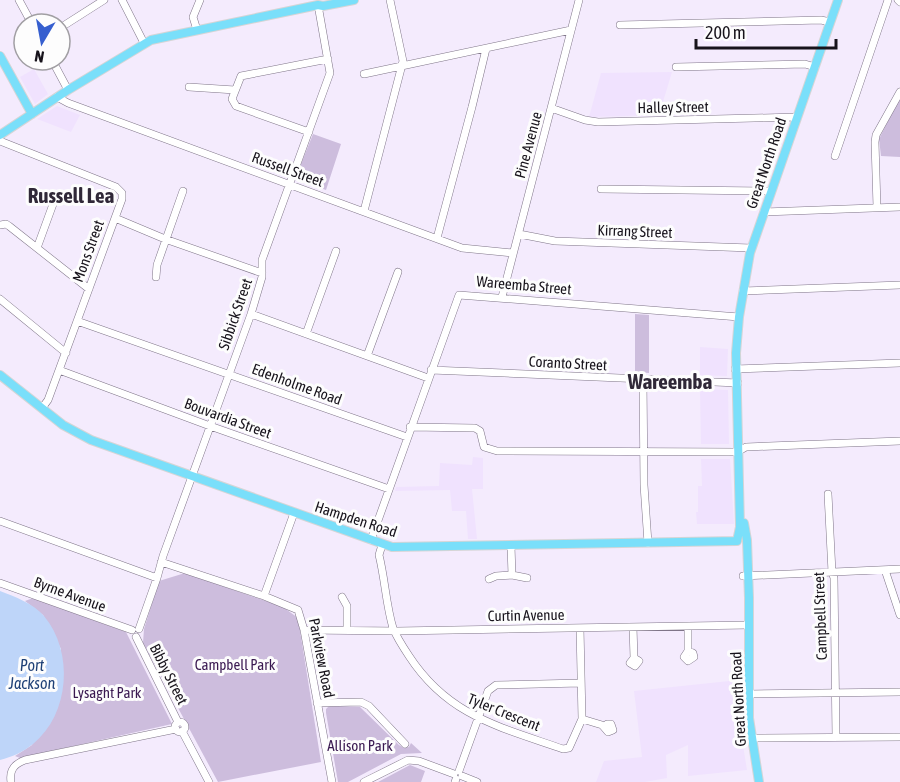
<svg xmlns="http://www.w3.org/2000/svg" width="900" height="782" font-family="'Asap Condensed',sans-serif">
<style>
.built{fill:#f0e2fe}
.green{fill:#cdbddd}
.water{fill:#bed5f9}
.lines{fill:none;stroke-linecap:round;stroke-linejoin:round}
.minor-casing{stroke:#7f7588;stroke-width:8}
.major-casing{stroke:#d5d5d6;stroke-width:10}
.minor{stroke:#fff;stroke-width:7}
.major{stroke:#7adffa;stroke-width:8}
.labels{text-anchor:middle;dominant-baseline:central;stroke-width:6;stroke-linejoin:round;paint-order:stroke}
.street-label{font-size:15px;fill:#17131b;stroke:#fdfdfd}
.park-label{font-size:15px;fill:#3a1951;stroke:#fdfdfd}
.water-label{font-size:16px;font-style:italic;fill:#1f4177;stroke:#fdfdfd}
.district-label{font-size:21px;font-weight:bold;fill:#302838;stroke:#fdfdfd}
</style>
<rect width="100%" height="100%" fill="#f4ebfd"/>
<!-- built -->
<path class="built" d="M34,69L48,94L35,104L20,77Z
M672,72L659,115L589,117L601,73Z
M57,106L80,115L71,132L37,119Z
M700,347L728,349L727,376L700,375Z
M700,389L728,390L729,444H701Z
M473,457L483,458V489H472L477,539H468L466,511H452L450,490L395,491L396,487L439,486L440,463L472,465Z
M701,459H730L734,524H697L696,512H698V486H702Z
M739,680L741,733L747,770L688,776V745L666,755L667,778L645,782H596L604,761L642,757L634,691Z"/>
<!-- green -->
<path class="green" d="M900,97V157L881,156L879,139Z
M313,134L341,144L326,190L295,179Z
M635,314L649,315V373L635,372Z
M185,573L283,607L298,618L321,762L218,782L143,643L144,629L159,581Z
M33,598L126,632L172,724L20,758L15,756L32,745L61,649L43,615L25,601Z
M329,706L360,707L399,745L404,748L409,747L411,743L422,753L401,754L348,782H338L326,713V709Z
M410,765L425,771L421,782H378Z"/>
<!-- water -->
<path class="water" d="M0,591C15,597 33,603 44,616C74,652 70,714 33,744C23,752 12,757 0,760Z"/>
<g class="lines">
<defs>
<path id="minor" d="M19,0L32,24
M122,0L144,43
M898,0L900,2
M620,25L821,20L830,22
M60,28L104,0
M197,30L193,17L200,0
M52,60L68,90
M676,67L805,64L815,67
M364,74L571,30
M189,87L235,90
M57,97L68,103L462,248L513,253
M551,108L585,120L598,122L797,117
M309,132L236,106L232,99L241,76L328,59
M0,141L116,187L122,193V199L48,400L42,408
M835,156L888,0
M601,189L771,191
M877,207L875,142L876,135L900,92
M364,211L403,61L390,0
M764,212L900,207
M115,218L165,239L262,273
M0,225L6,224L9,226L89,289
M519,234L555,241L751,248
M437,238L472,107L486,49
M37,248L56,196
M156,277L157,265L183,191
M743,291L900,285
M502,297L579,0
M0,299L66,353
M251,314L428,378
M77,321L407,437
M306,334L336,251
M367,356L398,272
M735,369L900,363
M59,370L210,426L389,489
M431,370L738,383
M643,380L644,485L648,543
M410,427L475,428L480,431L484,447L497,451L737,452L746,447L900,441
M828,494L832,572L834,578L836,737
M0,521L157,578
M371,540L459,295L739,317
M382,545L379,555C385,579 386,605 393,628C397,638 403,647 409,656C448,716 500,727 563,749L569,748L582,719L580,628
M161,562L264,596L298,610L304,630L332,782
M885,570L900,615
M512,575L527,578
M743,576L900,569
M489,579L496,576L512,575L511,546
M0,583L132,630
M264,596L294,513
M342,597L347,606V630
M688,626V651L684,657L688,661L694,657L693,653L688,651
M633,627L634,658L630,663L635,666L639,661L634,658
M139,629L157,578L163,556L251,314L262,277V260L330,73L318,5
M304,630L397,631L748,625
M136,637L178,722
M748,694L900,692
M317,703L361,702L369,706L405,744
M582,719L602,725L608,732L613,730L611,724H607L605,727
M175 727a5 5 0 1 1 10 0a5 5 0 1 1-10 0Z
M182,731L209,782
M752,738L900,737
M459,771L488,691L496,685L581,683
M462,776L477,782
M11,782C9,770 14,764 25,760L176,729
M364,782L408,760L419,761L454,774
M455,782L456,779"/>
<path id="major" d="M0,56L32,114
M0,135L68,90L151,40L318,5L323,6L354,0
M0,375L63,425L91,440L392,547L737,541
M744,523L747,540L749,598V718L759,782
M737,541L740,527L736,353L739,317L750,253L838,0"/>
</defs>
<!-- minor casing -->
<use href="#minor" class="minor-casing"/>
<!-- major casing -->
<use href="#major" class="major-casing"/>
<!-- minor -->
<use href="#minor" class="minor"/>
<!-- major -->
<use href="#major" class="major"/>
</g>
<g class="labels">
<!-- street labels -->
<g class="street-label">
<text transform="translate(673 107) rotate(-1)">Halley Street</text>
<text transform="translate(528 145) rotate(-75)">Pine Avenue</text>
<text transform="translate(766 163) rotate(-71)">Great North Road</text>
<text transform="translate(288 169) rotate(20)">Russell Street</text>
<text transform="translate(635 231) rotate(2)">Kirrang Street</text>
<text transform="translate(88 251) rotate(-70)">Mons Street</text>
<text transform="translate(524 285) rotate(5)">Wareemba Street</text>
<text transform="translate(235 314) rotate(-71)">Sibbick Street</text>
<text transform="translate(568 363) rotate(3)">Coranto Street</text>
<text transform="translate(297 384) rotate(20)">Edenholme Road</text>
<text transform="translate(228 418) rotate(20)">Bouvardia Street</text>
<text transform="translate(356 519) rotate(18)">Hampden Road</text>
<text transform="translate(70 594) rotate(20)">Byrne Avenue</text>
<text transform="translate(526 615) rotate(-1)">Curtin Avenue</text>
<text transform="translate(820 616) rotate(-92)">Campbell Street</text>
<text transform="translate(322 658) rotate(79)">Parkview Road</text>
<text transform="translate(169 674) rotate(63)">Bibby Street</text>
<text transform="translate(738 699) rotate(-93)">Great North Road</text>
<text transform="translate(504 712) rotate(22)">Tyler Crescent</text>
</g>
<!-- park labels -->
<g class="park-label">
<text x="235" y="664">Campbell Park</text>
<text x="107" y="692">Lysaght Park</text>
<text x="360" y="745">Allison Park</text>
</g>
<!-- water labels -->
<g class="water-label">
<text x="32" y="665">Port<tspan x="32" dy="18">Jackson</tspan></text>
</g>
<!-- district labels -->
<g class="district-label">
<text x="71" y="195">Russell Lea</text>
<text x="670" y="381">Wareemba</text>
</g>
</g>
<!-- north arrow -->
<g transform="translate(42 42) rotate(190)"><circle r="28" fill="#fdfdfd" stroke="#a19fa3" stroke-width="1.5"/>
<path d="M0-4.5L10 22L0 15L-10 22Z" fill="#365fcf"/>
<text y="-9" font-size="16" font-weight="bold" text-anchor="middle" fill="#17131b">N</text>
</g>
<!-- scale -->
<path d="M696 39v9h140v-9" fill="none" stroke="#17131b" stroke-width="3"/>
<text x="705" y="39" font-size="18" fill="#17131b" stroke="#fdfdfd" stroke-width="4.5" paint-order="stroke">200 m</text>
</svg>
